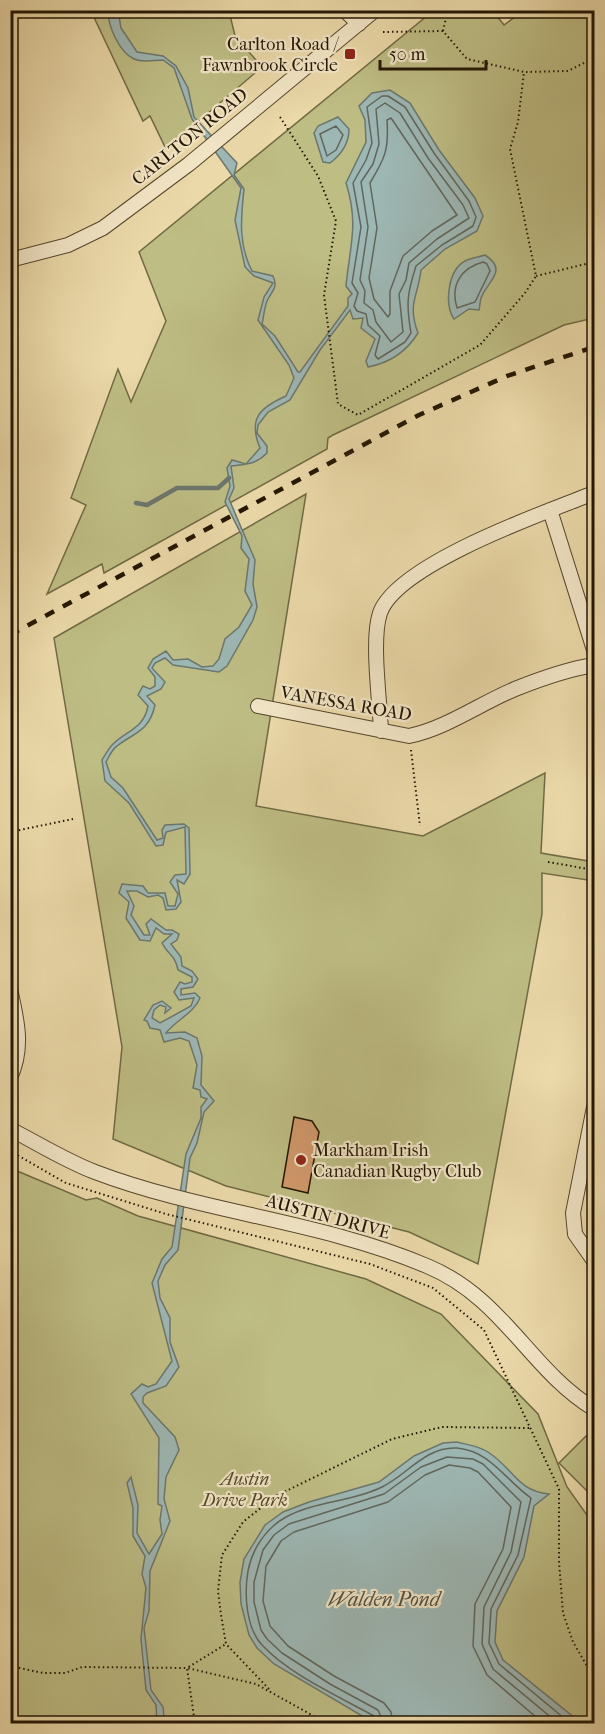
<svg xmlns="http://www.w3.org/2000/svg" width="605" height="1734" font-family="'IM FELL French Canon',serif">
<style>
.green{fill:#bebd84;stroke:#706a44;stroke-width:1.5}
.water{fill:#9db7b4;stroke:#6c776d;stroke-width:1.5}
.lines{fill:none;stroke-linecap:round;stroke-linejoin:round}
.shore{stroke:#60665c;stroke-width:1.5}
.stream{stroke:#6c776d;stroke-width:4.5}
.building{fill:#d1996c;stroke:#231603;stroke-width:1.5}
.minor-casing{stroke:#55472c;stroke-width:16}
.path{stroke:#231603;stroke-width:2;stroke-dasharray:1.5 3;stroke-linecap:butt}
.minor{stroke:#f2e6c7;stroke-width:14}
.rail{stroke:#231603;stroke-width:4.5;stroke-dasharray:10 10;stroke-linecap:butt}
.poi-dot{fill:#8f2418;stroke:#f2e6c7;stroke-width:2}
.labels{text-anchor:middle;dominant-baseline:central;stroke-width:4.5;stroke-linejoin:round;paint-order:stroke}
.poi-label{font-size:18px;fill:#231603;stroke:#f2e6c7;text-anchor:end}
.street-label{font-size:18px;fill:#231603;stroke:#f2e6c7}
.park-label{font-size:18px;font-style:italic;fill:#52482a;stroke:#f2e6c7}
.water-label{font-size:20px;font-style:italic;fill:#4e4e41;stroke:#f2e6c7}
</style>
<rect width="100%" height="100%" fill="#ebd9a9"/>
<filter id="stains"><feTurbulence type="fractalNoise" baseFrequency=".00333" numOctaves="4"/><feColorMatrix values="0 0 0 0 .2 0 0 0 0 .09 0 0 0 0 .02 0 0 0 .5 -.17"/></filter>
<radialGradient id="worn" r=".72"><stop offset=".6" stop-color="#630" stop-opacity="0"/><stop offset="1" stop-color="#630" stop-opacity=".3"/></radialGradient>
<!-- green -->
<path class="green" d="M91,11H229L235,36L262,67L166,149L150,116L143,121Z
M433,11H493L504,25L523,11H594V318L564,325L333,435L328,438L327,449L104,573L102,564L47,594L86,505L71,498L118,369L131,402L166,321L139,252Z
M306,494L256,806L423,836L545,773L541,853L594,862V881L542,873V914L478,1264L409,1232L226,1186L113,1139L122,1047L54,638Z
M10,1168L86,1200L97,1198L138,1216L366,1279L441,1314L538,1414L567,1487L594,1525V1723H11Z
M586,1436L594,1444V1498L559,1463Z"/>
<!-- water -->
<path class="water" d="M118,10L121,28L137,52L163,56L176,66L188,88L194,117L237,163L234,175L244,189C241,217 238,244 252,271L273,276C278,287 273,290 268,299C264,306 264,317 262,324L275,336L298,372H300L348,306V298L352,294L346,286C350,245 359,224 346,183L366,142L365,120L359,106L372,93L390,90L410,103L439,150L475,198L483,216L477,231L445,249L421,270C418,297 407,303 418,333C407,351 389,363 368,367L366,361L375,339L361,328L363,318L353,319L350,310L320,350L290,400L268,412L258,425L257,433L267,446V453C255,465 246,464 231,466L234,488L229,499L255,560L253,584L257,607L253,620L227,666L219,672L173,665L165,658L155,663L152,668L165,682L161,689L147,696L155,705C149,732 135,732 117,746C112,749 109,757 106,762L111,777L123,788L157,840L163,838L162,830L165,825L184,824L189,828L190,874L184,884L177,880L181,902L176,909L166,910L163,898L158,895L148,897L137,891H127L134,906L131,915L144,935H150L146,924L151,919L166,930H172L179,934L177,940L171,944L181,957L182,966L192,971L198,979L193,987L181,989V995L195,993L200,998C194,1013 176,1020 166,1033L185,1032L197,1038L202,1056L201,1085L214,1101L204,1112L197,1143L190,1158L178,1250L165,1265L158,1281L160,1298L170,1318V1342L179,1367L166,1386L147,1393L143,1397V1403L175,1437L179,1450L166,1477L164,1499L170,1521L150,1571L149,1611L144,1628L151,1690L163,1707L164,1717L160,1723H157L156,1705L146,1690L141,1639L146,1588L142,1574L145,1556L133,1536V1508L127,1483L131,1477L138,1505L137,1533L149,1554L162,1534L160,1520L162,1506L158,1504L159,1438L131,1394L142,1384L148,1387L156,1384L172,1361L152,1283L162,1259L172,1247L186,1154L201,1118V1107L207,1099L201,1097L200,1090L193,1088L197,1065L189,1041L180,1038L164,1042L160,1030L150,1028L147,1021L144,1020L153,1005L162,1001L171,1008L165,1013L166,1007L160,1005L154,1010L152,1018L160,1023L191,1006L194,998L179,1000L174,992L180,982L185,984L192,982V977L178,970C175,954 167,954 162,943L172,934H164L156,928L150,941L140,940L126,918L129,902L119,893L122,884L143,886L148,893H165L168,906H175L178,894L170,882L175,875L186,874L185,827L166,832L163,845L156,846L129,803L105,781L102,760C105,755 109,748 113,744C128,730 144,728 148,706L138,695L143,686L150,689L155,686V677L148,668L153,659L166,651L173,660L188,659L202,667L213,666L219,659L225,639L239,627L252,605L245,591L249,559L241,548L242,536L225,502L230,486L227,468L232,460L246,464L260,448C248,419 259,408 286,396L294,378L289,365L258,320L264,297L273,283L254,276L245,267L235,220L241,188L192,119L174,68L163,60C154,60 143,63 134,59C119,52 108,26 108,11Z
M338,117L349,129C349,144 342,154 330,163L323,162L314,133L318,126Z
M485,255C508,270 489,280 482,296C480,299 480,306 479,310L469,309L454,319C444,304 448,270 465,261C471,258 479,257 485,255Z
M457,1442C468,1445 479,1446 488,1452C513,1468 517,1491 549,1494L534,1506L524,1557L497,1611L495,1642L503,1660L581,1723H374L274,1664L257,1648L249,1635L241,1604L240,1582L244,1559L265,1525L283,1512L309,1502L379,1482L414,1456L443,1443Z"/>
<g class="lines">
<!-- shore -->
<path class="shore" d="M382,96H388L405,107L434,153L469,201L476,217L473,226L442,245L416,266C407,294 406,304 411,333L405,342L378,359L375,355L380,336L368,325L366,314L357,311L354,306L358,293L352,283L361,227L353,183L366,160L372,143L367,107Z
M385,103L400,113L428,158L463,205L469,218L437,239L409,263L406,280L399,294L403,332L391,342L376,322L373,310L364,303L365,291L360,280L368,227L361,182L373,164L379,144L376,109Z
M391,118L457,215L432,231L403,256L390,291V314L388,317L374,299L369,278L377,228L370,183C385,158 389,150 387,120Z
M336,126L343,135L336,150L327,156L320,134Z
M483,262L487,264L490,271L475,302L457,308C450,285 461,268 483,262Z
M377,1724L374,1716C338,1696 290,1675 262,1645C246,1628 244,1594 248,1571C252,1549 266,1528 286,1517C315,1501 352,1502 382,1487C407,1475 426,1446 457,1448C491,1451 506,1481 531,1498L518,1555L491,1609L489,1643L499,1664L571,1724
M384,1724L378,1710L330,1684L282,1653L267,1639L261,1630L254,1602V1582L263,1550L274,1535L289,1524L384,1494L421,1467L447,1457L473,1459L483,1464L521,1502L511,1552L484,1607L482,1644L493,1669L559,1724
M393,1724L391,1712L384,1703L334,1676L288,1646L270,1626L263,1601L266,1566L281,1541L294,1532L388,1502L425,1475L449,1465L470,1468L478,1472L511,1507L503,1549L475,1604L473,1646L487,1675L544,1724"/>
<!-- stream -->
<path class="stream" d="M136,503L147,505L177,488H218L229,478"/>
</g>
<!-- building -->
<path class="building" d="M294,1117L312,1121L319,1132L308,1193L282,1187Z"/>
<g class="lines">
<defs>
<path id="minor" d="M344,10L359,24
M10,260L68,245L103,228L189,164L375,10
M550,510L594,650
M258,706L409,736C447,728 479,704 515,689C540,679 568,669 594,665
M381,731C380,701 371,640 380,613C397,564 546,512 594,493
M10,989C17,1020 24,1048 10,1078
M594,1107L573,1213L575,1234L594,1261
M10,1129C39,1144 66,1161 95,1172C203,1213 322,1221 427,1266C504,1298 529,1369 594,1409"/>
</defs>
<!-- minor casing -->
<use href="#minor" class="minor-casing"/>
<!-- path -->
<path class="path" d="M443,31L448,10
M526,72L568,71L590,60L594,63
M280,117L318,176L336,221L324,295L338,404L358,415L480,345L525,293L536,276L510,149L518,122L524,72L467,59L443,31L383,32
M536,276L594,262
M411,750L420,826
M10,832L73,819
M548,862L594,870
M10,1151L66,1183L166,1214L370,1264L433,1288L484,1330L559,1489V1562L563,1613L573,1642L594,1678
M10,1666L43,1673H65L82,1667L187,1668L256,1684L328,1724
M269,1689L226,1644L221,1615L218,1591L222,1555L243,1522L276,1496L392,1439L442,1427L529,1428
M195,1724L187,1668L226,1644"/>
<!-- minor -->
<use href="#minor" class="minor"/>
<!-- rail -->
<path class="rail" d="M10,635L419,415L507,376L594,347"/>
</g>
<!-- markers -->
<g class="poi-dot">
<rect x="344" y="48" width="12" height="12" rx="3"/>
<circle cx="301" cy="1160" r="6"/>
</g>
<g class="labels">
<!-- poi labels -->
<g class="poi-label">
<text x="338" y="44">Carlton Road /<tspan x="338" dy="21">Fawnbrook Circle</tspan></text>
<text x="313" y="1150" text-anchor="start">Markham Irish<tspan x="313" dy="21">Canadian Rugby Club</tspan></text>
</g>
<!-- street labels -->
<g class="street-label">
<text transform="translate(190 137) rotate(-39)">CARLTON ROAD</text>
<text transform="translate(346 704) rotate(10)">VANESSA ROAD</text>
<text transform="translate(328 1217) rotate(15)">AUSTIN DRIVE</text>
</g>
<!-- park labels -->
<g class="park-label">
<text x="245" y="1479">Austin<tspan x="245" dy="21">Drive Park</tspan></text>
</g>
<!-- water labels -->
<g class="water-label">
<text x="384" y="1599">Walden Pond</text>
</g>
</g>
<!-- margin -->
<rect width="605" height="1734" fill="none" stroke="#ebd9a9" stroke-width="36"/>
<rect x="12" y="12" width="581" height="1710" fill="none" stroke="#231603" stroke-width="3"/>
<rect x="18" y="18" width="569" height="1698" fill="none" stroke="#231603" stroke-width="1.5"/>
<!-- scale -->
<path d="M380 60v9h106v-9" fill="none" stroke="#231603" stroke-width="3"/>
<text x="389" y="60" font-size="18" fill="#231603" stroke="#f2e6c7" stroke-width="4.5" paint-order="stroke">50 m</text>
<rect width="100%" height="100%" filter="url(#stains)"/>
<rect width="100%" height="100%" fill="url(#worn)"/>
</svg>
